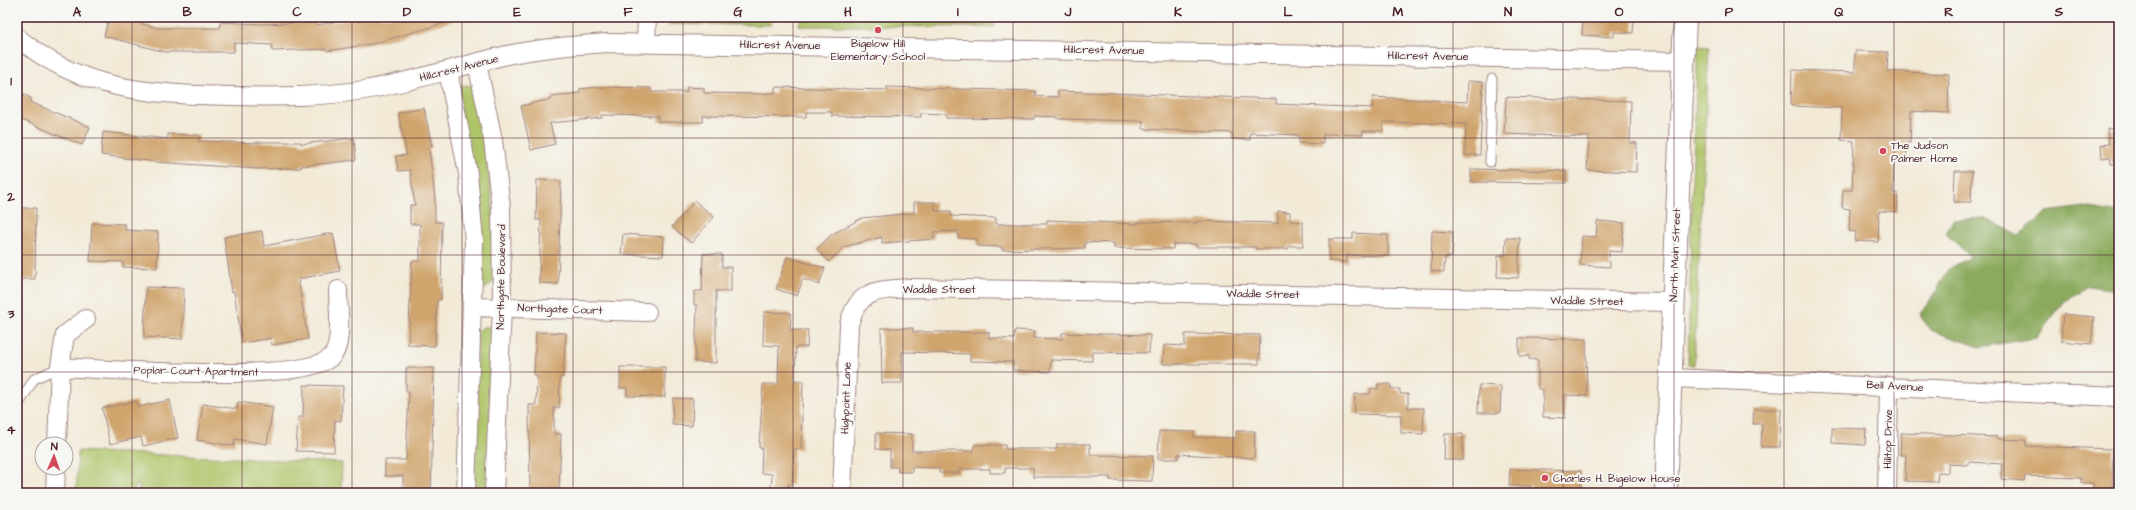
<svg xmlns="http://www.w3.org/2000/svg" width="2136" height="510" font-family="'Architects Daughter',sans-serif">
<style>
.green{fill:#afc569;stroke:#7c724a}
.forest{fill:#8baa5d;stroke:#6a6444}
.building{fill:#d0a46d}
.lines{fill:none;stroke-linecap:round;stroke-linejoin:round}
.lane-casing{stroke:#9e8481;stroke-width:11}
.street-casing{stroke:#9e8481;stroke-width:20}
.primary-casing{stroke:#9e8481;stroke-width:24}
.lane{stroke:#fff;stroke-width:9}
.street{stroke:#fff;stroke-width:18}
.primary{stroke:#fff;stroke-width:22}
.grid{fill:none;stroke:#4a1f2b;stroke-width:1;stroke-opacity:0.55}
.poi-dot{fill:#d1495b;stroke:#f6f6f2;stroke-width:1.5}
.labels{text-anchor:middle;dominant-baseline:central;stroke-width:4;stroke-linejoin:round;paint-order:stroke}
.poi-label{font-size:11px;fill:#4a1f2b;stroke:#f6f6f2;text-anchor:start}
.street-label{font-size:11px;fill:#4a1f2b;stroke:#f6f6f2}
.neatline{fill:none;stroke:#4a1f2b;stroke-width:1.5}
.grid-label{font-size:13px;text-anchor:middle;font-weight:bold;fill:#4a1f2b}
</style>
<rect width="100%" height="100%" fill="#f6f6f2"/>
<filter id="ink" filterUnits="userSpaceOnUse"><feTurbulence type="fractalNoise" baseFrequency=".025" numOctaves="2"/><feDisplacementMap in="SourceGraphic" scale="8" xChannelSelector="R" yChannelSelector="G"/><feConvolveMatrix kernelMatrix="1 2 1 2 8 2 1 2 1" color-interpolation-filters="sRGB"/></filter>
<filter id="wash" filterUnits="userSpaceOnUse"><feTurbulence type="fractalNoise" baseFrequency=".012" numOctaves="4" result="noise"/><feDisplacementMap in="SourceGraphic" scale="16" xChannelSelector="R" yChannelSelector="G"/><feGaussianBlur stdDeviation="0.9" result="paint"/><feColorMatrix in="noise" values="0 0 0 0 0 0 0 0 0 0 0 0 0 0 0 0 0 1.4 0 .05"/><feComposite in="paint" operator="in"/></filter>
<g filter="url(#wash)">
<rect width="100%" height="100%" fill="#f2ead7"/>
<!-- green -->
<path class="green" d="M668,17H775L770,25L668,24Z
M801,17H992L995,27L803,26L799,25Z
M1698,46L1709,47L1694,365H1688L1692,180Z
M465,85L471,86L474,93L483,131L493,209L494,281L485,289L479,287L459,94L460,86Z
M483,327H489L493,333L487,493H470L478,331Z
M78,451L342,463L341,493H140L138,483L132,493H76Z"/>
<!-- forest -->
<path class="forest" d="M2084,207L2119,213V290L2087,286L2064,302L2036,338L1979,347L1930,330L1920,314L1936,292L1948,269L1971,257L1946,234L1953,220L1984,218L2019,235L2047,212Z"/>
<g id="blocks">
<!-- building -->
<path class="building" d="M109,17H116L158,28H220V22L262,24L315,22L316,25L365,17H451L452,21L372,44L327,51L326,49L272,51V45L234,43V52H165L104,36Z
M1598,17H1634L1633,33L1614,32V37L1582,35L1583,18L1598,19Z
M1855,51L1888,52L1887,71L1949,74L1948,113L1911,111L1910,143H1907L1906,162L1894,161L1893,193H1898L1897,212L1879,211L1878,242L1855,241L1856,232L1849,231L1850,209L1842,208L1843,190H1852L1854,141L1841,140L1842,108L1791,106L1792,70L1855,72Z
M1468,81L1483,82L1480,155H1465L1466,124L1383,122V131H1363V135L1323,134V144L1299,143V135L1250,133V140L1232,139V133L1143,129V121L1058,119V117L1034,116V119L946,118V114L921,113V117L832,116V112H806V117L703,116V122H658V116L602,115V118L550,123L555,144L531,150L521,106L552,99L551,96L580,93L579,89L599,87L651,88V92H687V87L704,88V93L765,94V93H775V87L887,90V87L1036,91L1035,96L1058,97V91L1276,99V104L1373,108V97L1467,102Z
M17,90L32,99L30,102L90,127L82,145L19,119L17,123Z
M1506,97L1631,101L1630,143H1637L1636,172L1587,170L1589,137L1504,134Z
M424,108L432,147L429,148L435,199V222H442L441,300H437L435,346L408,345L412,261H420V224H410V205H415L410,170L398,171L396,156L407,155L398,113Z
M2119,128V164H2111L2110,157L2102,158L2101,145L2109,144L2107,129Z
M103,132L168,139V134L199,135V141L258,143V142H301V144L354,138L356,160L301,166V168L258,169L156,162L101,155Z
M1471,169L1566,171V183L1471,182Z
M1955,171H1972L1971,202H1954Z
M537,180L561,181L558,284L539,283L541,220H536Z
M695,201L714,217L691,243L672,227Z
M914,202H935V211H951V216L996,218V224H1047V220L1138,224V222L1197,223V221L1278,223V211L1290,212V221L1303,222V246H1288V249H1255L1256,247H1196V244H1173V249L1114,248V243L1085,242V248L1002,250V247L977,246V239L958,238V231L934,232V239L882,243V237L844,247L829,262L817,249L831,235L862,218L914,213Z
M17,208H36L35,279H17Z
M1597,221L1624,223L1622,252L1609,251L1610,267L1580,265L1582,236L1596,237Z
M92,223L125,224V230L158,232L157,268L123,267V262L90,261Z
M262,231L264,246L333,233L340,271L298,279L308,339L272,345L271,338L242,343L234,291L232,292L224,237Z
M1432,231L1453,232L1452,257H1445L1444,272L1431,271Z
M1353,233L1388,235V256L1347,255V262L1329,261V239H1353Z
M623,234L664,237L663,256L621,254Z
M1506,238H1520L1518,278L1497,277L1498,255L1505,256Z
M703,254H722V267H731V291H716V363L695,362L697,305H694V291H702Z
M787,257L825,268L819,285L803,279L797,296L776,289Z
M146,287L184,288L182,339L144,337Z
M764,312L791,313L790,330H808L807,347H796L795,381H803L801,449H794L792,485L788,484L787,493H771L772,474L761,473L762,448H759L763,384H778L779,346L763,345Z
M2063,314L2094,317L2091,344L2061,341Z
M881,328H913V332H989V338L1014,339L1015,330L1035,331L1034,338L1062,339V333L1150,335L1149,353L1092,352V361L1051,360L1050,372L1013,370V362L970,361V354L902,352V383H882Z
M536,332L566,333L563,377H560L559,408L554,407V434H561L559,493H530L529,405H536L537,376L534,375Z
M1185,334L1260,335L1259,364H1163L1164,345L1185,346Z
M1519,338L1586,339L1587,396L1565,395V418L1543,417V389H1538V360L1529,359V356H1519Z
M620,367H665V397L627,396V388H620Z
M406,368H434L431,493H403V476H385V460H406L409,392H406Z
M1378,384H1391V389H1400V394H1408V408H1424L1423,434L1401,433V415L1354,414L1355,394H1370L1371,388L1378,389Z
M304,385L343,386L341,421L335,420L334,452L296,451L298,417H303Z
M1479,385L1501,386L1500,413H1478Z
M673,398L693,399L692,426L672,425Z
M170,400L178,438L143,446L141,437L110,444L102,408L137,401L138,407Z
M238,402L273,407L267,444L235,439L234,446L197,440L203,404L237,409Z
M1754,409H1781L1780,447H1761L1762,424H1753Z
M1832,428L1866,429L1865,445L1832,443Z
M1159,431L1194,432V437L1236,438V431H1255L1254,458L1178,454V459H1158Z
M876,433L912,434V451H974V445H1005V449H1057V444H1090V455L1153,456L1152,481L1110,480V477H1033V468H1005V473H990V469H959V473H939V468L912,467V472H898V467H890V450L876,449Z
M1901,433L1998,437V439L2026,440V446L2113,449L2112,493H2093V483H2081V478L2025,476L2024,481L2001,479L2002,464L1968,462V465L1948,464V473L1938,472L1937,482L1905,481L1906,455H1900Z
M1445,434H1463V460H1444Z
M1510,469L1581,471V493H1531V486H1509Z"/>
</g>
</g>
<g filter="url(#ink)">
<use href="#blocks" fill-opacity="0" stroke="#9e8481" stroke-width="1"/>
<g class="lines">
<defs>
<path id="lane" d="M1490,162L1492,79
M17,407L34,379L60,367"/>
<path id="street" d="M17,37C81,92 152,94 233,96C277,97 321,97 364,90C413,82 459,66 507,55C540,48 574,45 608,43L1683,61
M646,43L647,17
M477,63L493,140L501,208L502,308L494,493
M448,71L468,173L474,241L466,493
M473,307L647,312
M60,367C103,369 310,385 333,355C343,342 338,307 338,290
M1671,378L2119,397
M57,444L60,367L65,335L86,319
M55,493L56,468
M842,493L849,325C857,290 877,290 909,288L1673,302
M1887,493L1889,386"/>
<path id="primary" d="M1666,493L1685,17"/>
</defs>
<!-- lane casing -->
<use href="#lane" class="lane-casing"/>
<!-- street casing -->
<use href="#street" class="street-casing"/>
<!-- primary casing -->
<use href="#primary" class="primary-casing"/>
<!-- lane -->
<use href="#lane" class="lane"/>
<!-- street -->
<use href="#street" class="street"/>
<!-- primary -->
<use href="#primary" class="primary"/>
</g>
</g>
<!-- grid -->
<path class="grid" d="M132,17V493M242,17V493M352,17V493M462,17V493M573,17V493M683,17V493M793,17V493M903,17V493M1013,17V493M1123,17V493M1233,17V493M1343,17V493M1453,17V493M1563,17V493M1674,17V493M1784,17V493M1894,17V493M2004,17V493M17,138H2119M17,255H2119M17,372H2119"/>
<!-- markers -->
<g class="poi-dot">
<circle cx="878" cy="30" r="4"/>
<circle cx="1883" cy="151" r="4"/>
<circle cx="1545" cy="478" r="4"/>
</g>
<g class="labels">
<!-- poi labels -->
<g class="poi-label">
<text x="878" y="43" text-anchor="middle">Bigelow Hill<tspan x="878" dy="13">Elementary School</tspan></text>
<text x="1891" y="145">The Judson<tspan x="1891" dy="13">Palmer Home</tspan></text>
<text x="1553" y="478">Charles H. Bigelow House</text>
</g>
<!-- street labels -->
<g class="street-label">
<text transform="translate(780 45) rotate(1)">Hillcrest Avenue</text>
<text transform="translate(1104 50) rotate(1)">Hillcrest Avenue</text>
<text transform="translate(1428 56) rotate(1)">Hillcrest Avenue</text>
<text transform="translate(459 68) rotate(-14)">Hillcrest Avenue</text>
<text transform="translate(1675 255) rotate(-88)">North Main Street</text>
<text transform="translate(501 277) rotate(-89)">Northgate Boulevard</text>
<text x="939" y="289">Waddle Street</text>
<text transform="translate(1263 294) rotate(1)">Waddle Street</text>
<text transform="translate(1587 301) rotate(1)">Waddle Street</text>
<text transform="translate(560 309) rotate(2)">Northgate Court</text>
<text transform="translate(196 371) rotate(1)">Poplar Court Apartment</text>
<text transform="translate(1895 386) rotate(3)">Bell Avenue</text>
<text transform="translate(846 398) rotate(-88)">Highpoint Lane</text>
<text transform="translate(1888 439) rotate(-89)">Hilltop Drive</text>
</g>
</g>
<!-- margin -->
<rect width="2136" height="510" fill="none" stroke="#f6f6f2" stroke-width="44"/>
<!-- north arrow -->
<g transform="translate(54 456) rotate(2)"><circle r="19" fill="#f6f6f2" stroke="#b1a0a2"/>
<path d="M0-3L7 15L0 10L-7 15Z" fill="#d1495b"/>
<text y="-6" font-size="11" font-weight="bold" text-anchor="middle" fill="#4a1f2b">N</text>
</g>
<rect x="22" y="22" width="2092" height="466" class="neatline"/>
<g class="grid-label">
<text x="77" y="16">A</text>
<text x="187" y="16">B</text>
<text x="297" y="16">C</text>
<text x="407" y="16">D</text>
<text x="517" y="16">E</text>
<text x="628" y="16">F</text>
<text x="738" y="16">G</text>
<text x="848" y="16">H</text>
<text x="958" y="16">I</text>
<text x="1068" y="16">J</text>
<text x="1178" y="16">K</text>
<text x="1288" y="16">L</text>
<text x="1398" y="16">M</text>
<text x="1508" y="16">N</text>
<text x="1619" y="16">O</text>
<text x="1729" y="16">P</text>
<text x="1839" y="16">Q</text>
<text x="1949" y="16">R</text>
<text x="2059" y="16">S</text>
<text x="11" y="85">1</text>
<text x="11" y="201">2</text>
<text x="11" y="318">3</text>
<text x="11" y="434">4</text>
</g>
</svg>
